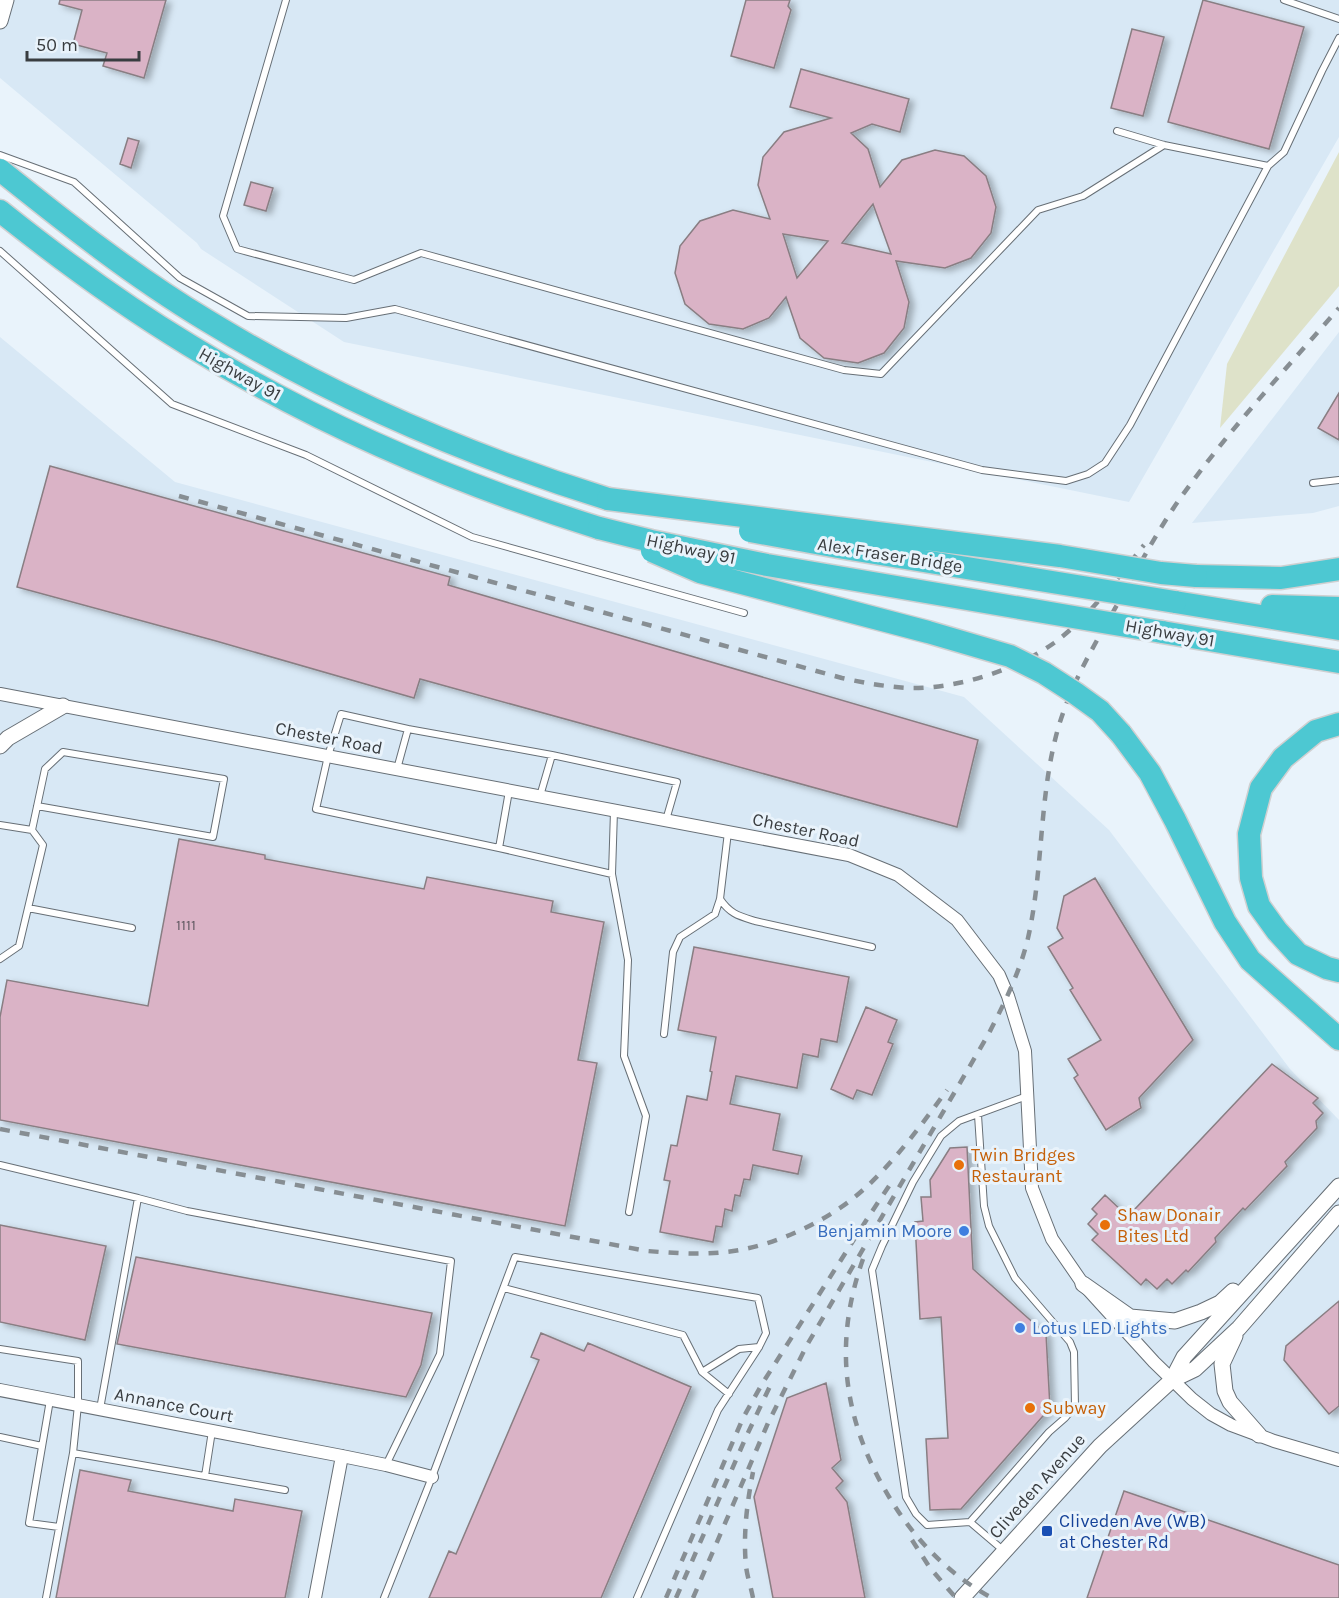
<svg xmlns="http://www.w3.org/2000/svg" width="1339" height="1598" font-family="Karla,sans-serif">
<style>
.built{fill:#d8e8f5}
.green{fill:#dee2c9}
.building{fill:#dab3c6;stroke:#897e83;stroke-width:1.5;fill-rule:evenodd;filter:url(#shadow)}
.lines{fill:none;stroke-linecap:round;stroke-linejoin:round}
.service-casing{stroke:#676f76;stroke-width:8}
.minor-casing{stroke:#676f76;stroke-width:14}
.tertiary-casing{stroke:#676f76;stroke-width:17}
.motorway-casing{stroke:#cfd0d1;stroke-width:25}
.service{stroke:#fff;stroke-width:6}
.minor{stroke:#fff;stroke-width:12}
.tertiary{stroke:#fff;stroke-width:15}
.motorway{stroke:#4dc8d2;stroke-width:22}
.rail{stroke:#878e93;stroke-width:4.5;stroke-dasharray:10 10;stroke-linecap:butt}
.motorway-bridge-casing{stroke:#cfd0d1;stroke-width:25;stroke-linecap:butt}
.motorway-bridge{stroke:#4dc8d2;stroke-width:22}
.food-dot{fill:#e8710a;stroke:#e9f3fb;stroke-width:2}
.shop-dot{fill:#3f7fe0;stroke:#e9f3fb;stroke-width:2}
.transit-dot{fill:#1a4fb4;stroke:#e9f3fb;stroke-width:2}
.labels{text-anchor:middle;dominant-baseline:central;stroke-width:6;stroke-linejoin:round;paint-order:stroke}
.number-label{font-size:15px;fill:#615a62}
.street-label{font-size:18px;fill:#393d40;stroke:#e9f3fb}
.food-label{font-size:18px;fill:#c56008;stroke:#e9f3fb;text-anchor:start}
.shop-label{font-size:18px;fill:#366cbe;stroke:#e9f3fb;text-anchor:end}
.transit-label{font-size:18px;fill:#164399;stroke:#e9f3fb;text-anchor:start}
</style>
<defs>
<filter id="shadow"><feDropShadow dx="5" dy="3" stdDeviation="3" flood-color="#0004"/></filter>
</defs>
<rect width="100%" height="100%" fill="#e9f3fb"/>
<!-- built -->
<path class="built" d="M0,0H1339V137L1129,502L344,342L201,249L197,243L0,78Z
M1339,332V506L1313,513L1192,523Z
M0,337L175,482L964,697L1109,830L1290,1069L1339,1120V1598H0Z"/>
<!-- green -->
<path class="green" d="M1339,152V286L1220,428L1227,364Z"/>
<!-- building -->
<path class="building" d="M60,0H166L144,78L103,66L107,53L73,44L82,10L59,4Z
M746,0H790L788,6L791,10L774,68L731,56Z
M1203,0L1304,27L1269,149L1168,122Z
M1132,29L1164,37L1143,116L1111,108Z
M801,69L909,99L900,132L872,124L851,133L868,149L880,187L902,160L935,150L964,156L986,176L996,207L991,233L971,258L945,268L896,261L909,302L904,328L884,353L858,363L824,358L800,338L786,297L769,318L743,329L709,324L685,304L675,273L680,246L700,221L733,210L770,219L758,185L763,157L784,132L831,118L790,107ZM873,204L891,254L842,243ZM783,234L828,241L797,278Z
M128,138L139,141L131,168L120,164Z
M251,182L273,188L266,211L244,205Z
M1339,393V440L1318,428Z
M50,466L450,577L448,585L978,740L957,827L420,679L414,698L216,641L17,587Z
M179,839L265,855V859L424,889L427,877L553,901L551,912L604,922L578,1060L597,1063L565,1226L0,1120V1017L7,980L148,1006Z
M1095,878L1193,1040L1139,1098L1141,1108L1106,1130L1074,1078L1078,1075L1068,1059L1101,1040L1070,990L1073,988L1048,947L1063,938L1057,928L1064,896Z
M694,947L849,977L837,1042L821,1039L818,1057L803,1054L797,1088L736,1076L730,1104L780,1114L773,1150L802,1156L798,1174L753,1165L750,1180L744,1179L740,1196L735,1195L732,1211L725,1209L722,1227L716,1226L713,1242L660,1232L670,1181L664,1180L671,1145L677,1146L687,1096L707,1100L712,1072L710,1071L716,1037L678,1030Z
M866,1007L897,1020L888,1042L893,1044L872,1095L857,1090L853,1099L831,1089Z
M1272,1064L1318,1098L1313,1103L1323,1113L1316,1121L1317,1128L1285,1162L1287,1166L1245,1210L1243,1208L1215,1238L1216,1242L1188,1272L1186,1270L1172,1284L1167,1279L1157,1289L1146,1279L1141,1285L1092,1240L1098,1234L1088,1224L1097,1214L1092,1209L1105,1195L1123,1212L1134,1210Z
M967,1147L973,1269L1046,1334L1050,1408L961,1509L930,1510L926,1439L948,1438L941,1317L920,1319L915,1222L923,1221L921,1197H931L930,1180L950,1148Z
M0,1225L106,1246L85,1340L0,1322Z
M136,1257L432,1313L421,1365L406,1397L117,1344Z
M1339,1301V1406L1329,1414L1284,1360L1286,1346Z
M541,1333L584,1351L588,1343L691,1387L601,1598H429L449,1551L456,1554L539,1360L531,1357Z
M826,1383L841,1460L832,1468L843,1481L836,1488L847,1502L865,1598H773L754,1497L787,1398Z
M80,1470L131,1480L128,1491L233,1511L235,1499L302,1511L285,1598H56Z
M1124,1491L1339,1565V1598H1087Z"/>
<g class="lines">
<defs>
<path id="service" d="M286,0L223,216L237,249L354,280L421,253L844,370L881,374L1038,210L1083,196L1164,145
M1284,0L1339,19
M1117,131L1164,145L1268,166L1284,152L1322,71L1339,38
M0,155L74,182L180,278L248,316L346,318L395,309L982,470L1066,481L1088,474L1105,463L1130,425L1268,166
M0,251L172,404L306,455L472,537L744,613
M1313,483L1339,480
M408,729L341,714L328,756L316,809L499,848L612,874
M552,755L677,782L666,820
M397,769L408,729L552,755L540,796
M614,811L612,874L628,960L624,1056L646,1116L629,1212
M0,825L32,830L45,769L63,752L224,779L213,837L37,806
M499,848L509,791
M720,899C730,914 739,916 755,921L872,947
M28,908L132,928
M0,959L19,946L43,845L32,830
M664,1034L673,952L680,937L715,914L720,899L728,832
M0,1165L138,1198L187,1211L451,1261L440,1354L386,1465
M504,1288L683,1335L702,1372L739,1349L759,1347
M0,1349L78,1361V1405L73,1453L285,1490
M702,1372L729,1394
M50,1400L29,1523L59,1527
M100,1409L138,1198
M0,1437L42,1446
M205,1476L212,1431
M970,1522L1049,1432L1065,1418L1075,1406L1074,1352L1070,1342L1015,1278L989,1226L984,1206L978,1115
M1004,1551L970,1522L927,1525L916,1514L906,1497L872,1270L882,1246L913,1182L941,1136L959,1121L1027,1096
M46,1598L73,1453
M384,1598L432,1477L515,1257L758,1298L766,1333L759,1347L718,1410L637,1598"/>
<path id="minor" d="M0,694L849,855L898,875L957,920L999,975L1008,996L1025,1051L1032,1188L1052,1239L1083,1284L1154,1362L1192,1399L1211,1414L1231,1425L1274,1441L1339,1460
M0,1390L342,1456L386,1465L432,1477
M315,1598L342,1456"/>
<path id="tertiary" d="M0,21L6,0
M0,746L8,738L63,706
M1083,1284L1130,1317L1175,1321L1201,1312L1220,1303L1233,1291
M1235,1336L1222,1364L1225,1391L1230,1402L1259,1435
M1172,1380L1184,1357L1339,1186
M962,1598L1100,1446L1172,1380L1195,1369L1239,1328L1339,1213"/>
<path id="motorway" d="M0,170C66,223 133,276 206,320C332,397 467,455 608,499
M0,211C60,259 123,305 189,345C317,424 455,483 599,528
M1196,576L1281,578L1339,569
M1175,602L1339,629
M1272,606L1339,608
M1162,632L1339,662
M1339,724L1316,731L1283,758L1261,788L1249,834L1251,878L1259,906L1277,931L1298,954L1327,968L1339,971
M1121,734L1150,773L1175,820L1225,922L1250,960L1339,1039"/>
</defs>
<!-- service casing -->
<use href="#service" class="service-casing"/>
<!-- minor casing -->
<use href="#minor" class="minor-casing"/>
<!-- tertiary casing -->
<use href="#tertiary" class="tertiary-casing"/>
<!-- motorway casing -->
<use href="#motorway" class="motorway-casing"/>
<!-- service -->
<use href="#service" class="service"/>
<!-- minor -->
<use href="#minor" class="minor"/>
<!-- tertiary -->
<use href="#tertiary" class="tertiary"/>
<!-- motorway -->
<use href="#motorway" class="motorway"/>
<!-- rail -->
<path class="rail" d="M179,496L842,678C865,683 887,687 910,688C957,689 1016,670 1054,643C1089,617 1117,579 1144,545
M0,1129L647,1251C673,1253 699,1255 725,1252C768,1248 817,1226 851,1200C887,1172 920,1127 947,1090
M863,1259C831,1349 845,1429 896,1508C920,1545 953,1577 992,1598
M912,1540L930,1568L956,1598
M666,1598L743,1418L762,1384L869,1216L893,1180
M676,1598L746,1437L772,1382
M693,1598L768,1423L807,1345L988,1035C1004,1004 1020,972 1028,938C1043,872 1039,802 1056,736C1068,689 1093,647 1117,605C1137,570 1156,533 1179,500C1227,432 1285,370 1339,308
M753,1598C751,1587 747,1576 746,1566C743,1534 747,1503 753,1472"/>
<defs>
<path id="motorway-bridge" d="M608,499L1060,556L1161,573L1196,576
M599,528L651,541L767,565L1162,632
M750,531L838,547L1175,602
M652,551L700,572L928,632L1010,656L1044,673L1075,693L1100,711L1121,734"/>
</defs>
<!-- motorway-bridge casing -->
<use href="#motorway-bridge" class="motorway-bridge-casing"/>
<!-- motorway-bridge -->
<use href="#motorway-bridge" class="motorway-bridge"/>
</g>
<!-- markers -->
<g class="food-dot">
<circle cx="959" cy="1165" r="6"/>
<circle cx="1105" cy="1225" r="6"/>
<circle cx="1030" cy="1408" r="6"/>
</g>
<g class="shop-dot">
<circle cx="964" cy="1231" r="6"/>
<circle cx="1020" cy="1328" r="6"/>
</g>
<rect class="transit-dot" x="1041" y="1525" width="12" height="12" rx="3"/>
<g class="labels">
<!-- number labels -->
<g class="number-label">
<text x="186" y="925">1111</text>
</g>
<!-- street labels -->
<g class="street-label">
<text transform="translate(240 374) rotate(29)">Highway 91</text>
<text transform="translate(691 549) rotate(12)">Highway 91</text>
<text transform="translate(890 555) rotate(9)">Alex Fraser Bridge</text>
<text transform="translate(1170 633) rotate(10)">Highway 91</text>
<text transform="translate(329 738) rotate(11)">Chester Road</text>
<text transform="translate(806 830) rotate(12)">Chester Road</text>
<text transform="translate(174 1405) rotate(11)">Annance Court</text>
<text transform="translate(1037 1486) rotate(-48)">Cliveden Avenue</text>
</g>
<!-- food labels -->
<g class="food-label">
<text x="971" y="1155">Twin Bridges<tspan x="971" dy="21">Restaurant</tspan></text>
<text x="1117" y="1215">Shaw Donair<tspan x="1117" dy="21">Bites Ltd</tspan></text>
<text x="1042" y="1408">Subway</text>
</g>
<!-- shop labels -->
<g class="shop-label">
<text x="952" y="1231">Benjamin Moore</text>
<text x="1032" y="1328" text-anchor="start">Lotus LED Lights</text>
</g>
<!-- transit labels -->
<g class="transit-label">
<text x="1059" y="1521">Cliveden Ave (WB)<tspan x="1059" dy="21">at Chester Rd</tspan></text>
</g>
</g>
<!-- scale -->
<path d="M27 51v9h112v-9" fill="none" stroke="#393d40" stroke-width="3"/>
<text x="36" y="51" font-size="18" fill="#393d40" stroke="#e9f3fb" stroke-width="4.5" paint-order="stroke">50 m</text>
</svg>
